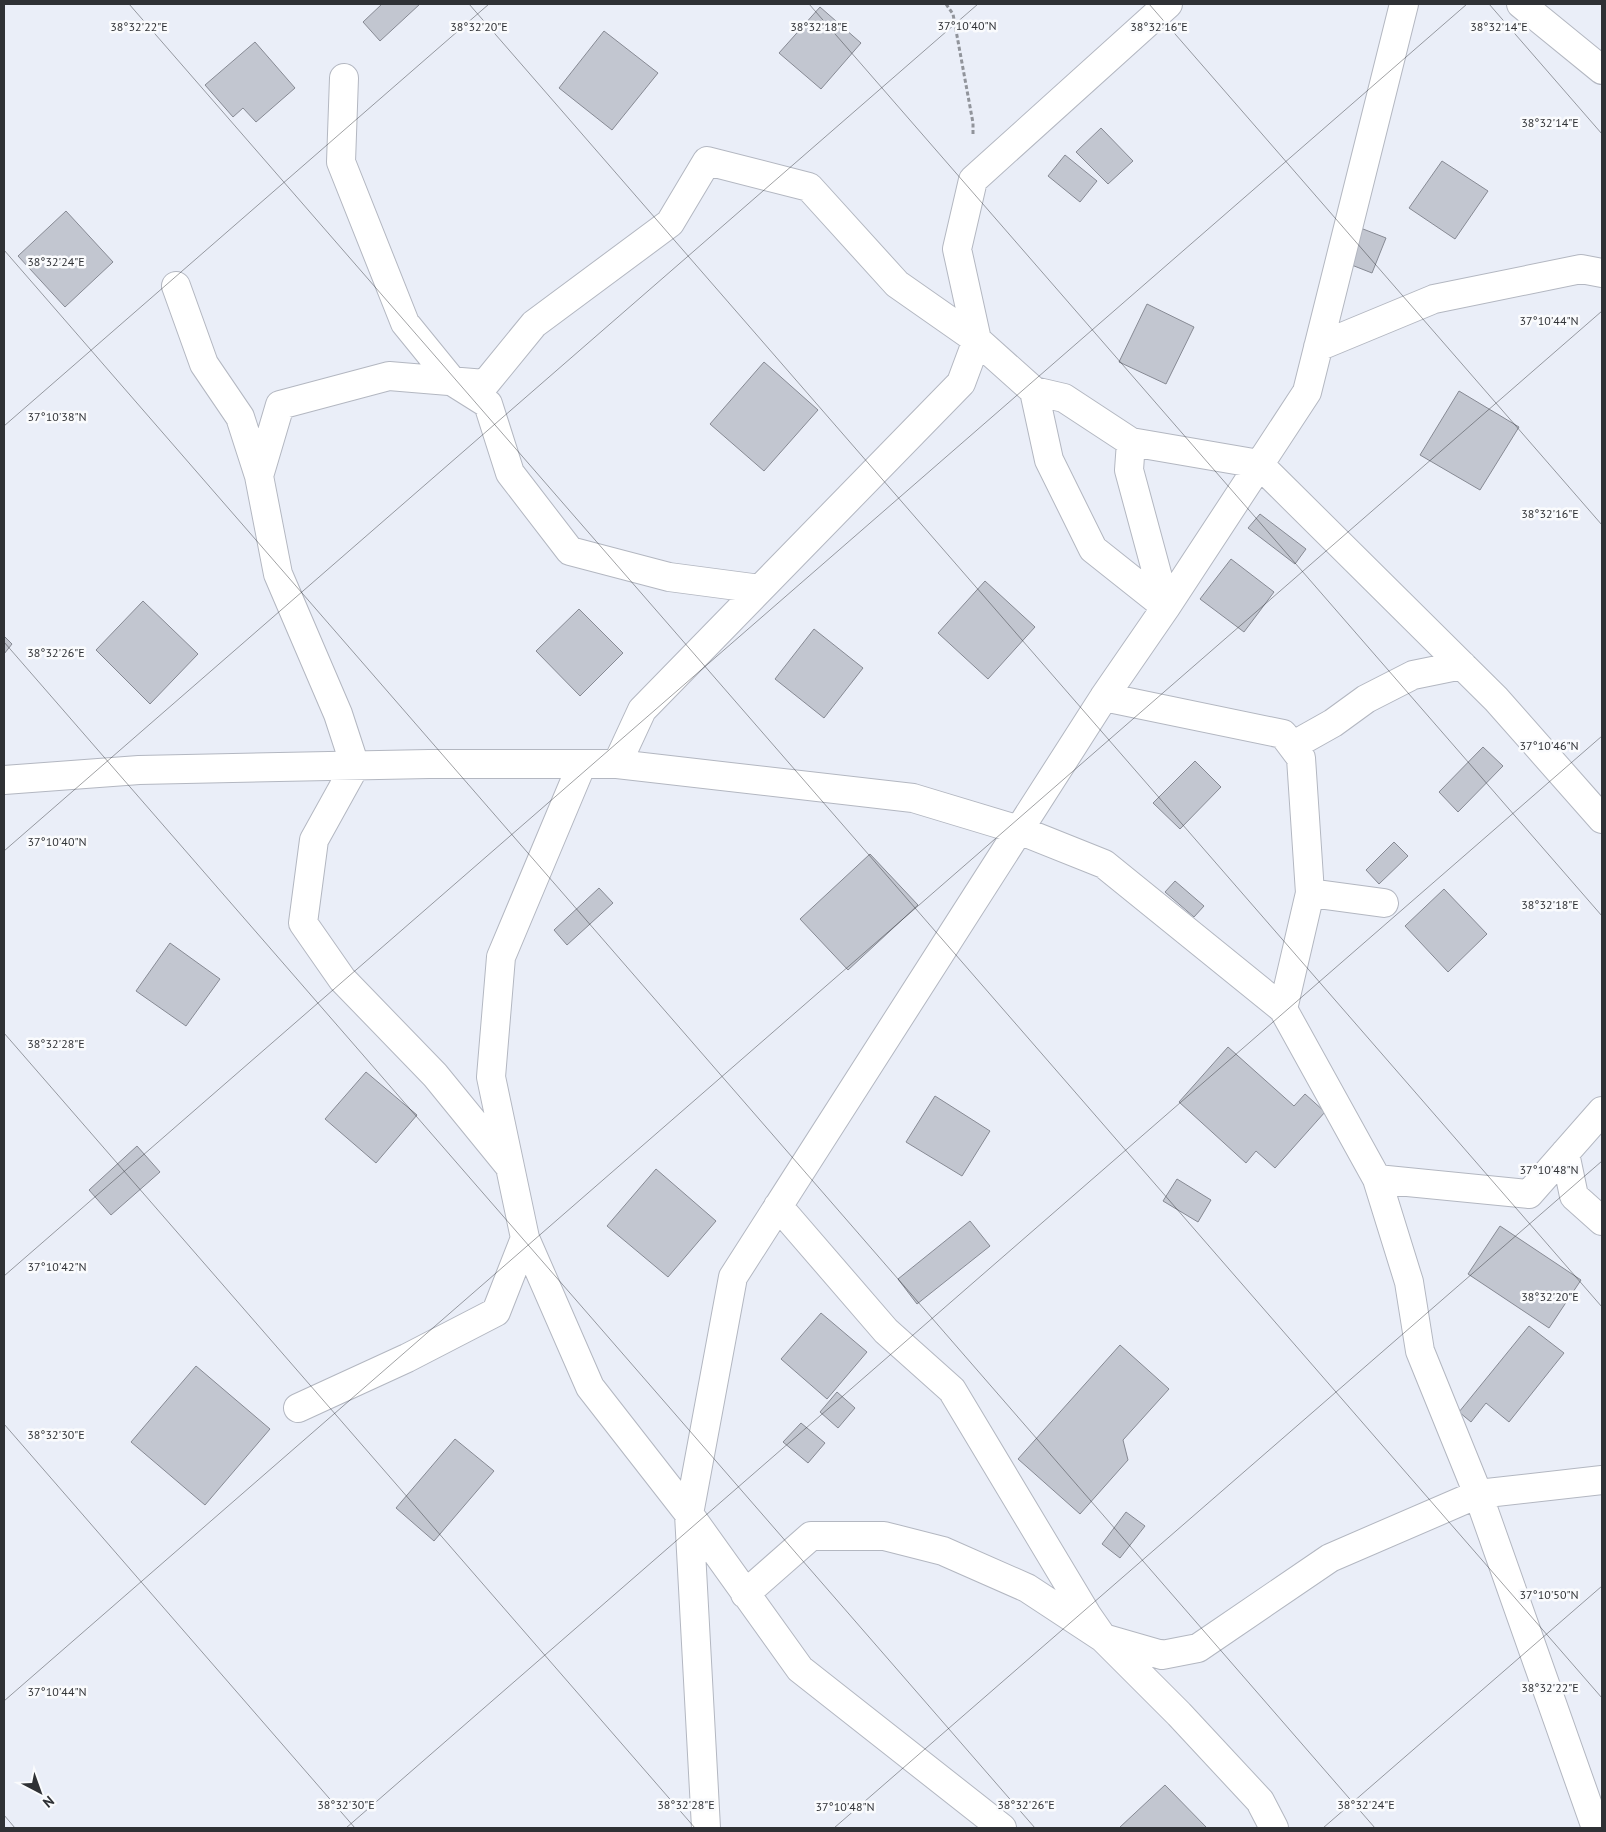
<svg xmlns="http://www.w3.org/2000/svg" width="1606" height="1832" font-family="'PT Sans',sans-serif">
<style>
.building{fill:#c2c6d0;stroke:#878a94}
.lines{fill:none;stroke-linecap:round;stroke-linejoin:round}
.minor-casing{stroke:#b3b7c1;stroke-width:30}
.path{stroke:#91949b;stroke-width:3;stroke-dasharray:4 2.5;stroke-linecap:butt}
.minor{stroke:#fff;stroke-width:28}
.ticks{fill:none;stroke:#2f3135;stroke-width:1;stroke-opacity:0.45}
.ticks-label{font-size:12px;text-anchor:middle;fill:#2f3135;stroke:#fafbfd;stroke-width:5;stroke-linejoin:round;paint-order:stroke}
</style>
<rect width="100%" height="100%" fill="#eaeef8"/>
<!-- building -->
<path class="building" d="M382,4H420L380,41L363,22Z
M820,7L861,43L821,89L779,53Z
M604,31L658,73L612,130L559,88Z
M255,42L295,88L256,122L243,108L233,117L205,85Z
M1101,128L1133,161L1108,184L1076,152Z
M1065,155L1097,181L1080,202L1048,176Z
M1442,161L1488,191L1455,239L1409,208Z
M66,211L113,262L65,307L18,256Z
M1358,227L1386,238L1372,273L1344,262Z
M1147,304L1194,327L1166,384L1119,362Z
M764,362L818,410L764,471L710,424Z
M1459,391L1519,427L1480,490L1420,455Z
M1260,514L1306,549L1295,564L1248,528Z
M1231,559L1274,592L1244,632L1200,599Z
M985,581L1035,627L988,679L938,633Z
M143,601L198,654L150,704L96,650Z
M579,609L623,653L580,696L536,651Z
M814,629L863,668L824,718L775,679Z
M4,636L12,644L4,654Z
M1483,747L1503,766L1458,812L1439,792Z
M1195,761L1221,787L1180,829L1153,803Z
M1394,842L1408,856L1379,884L1366,870Z
M870,854L918,905L848,970L800,919Z
M1175,881L1204,906L1194,917L1165,892Z
M599,888L613,903L567,945L554,930Z
M1444,889L1487,934L1448,972L1405,926Z
M170,943L220,979L186,1026L136,991Z
M1228,1047L1294,1106L1305,1094L1325,1112L1275,1168L1256,1151L1246,1163L1179,1102Z
M366,1072L417,1115L376,1163L325,1119Z
M935,1096L990,1131L962,1176L906,1142Z
M137,1146L160,1172L111,1215L89,1190Z
M656,1169L716,1221L668,1277L607,1226Z
M1177,1179L1211,1200L1198,1222L1163,1201Z
M970,1221L990,1246L917,1304L898,1279Z
M1500,1226L1581,1280L1549,1328L1468,1274Z
M821,1313L867,1352L827,1399L781,1359Z
M1529,1326L1564,1353L1509,1422L1486,1403L1471,1422L1459,1412Z
M1120,1345L1169,1389L1123,1440L1128,1460L1080,1514L1018,1459Z
M196,1366L270,1429L205,1505L131,1442Z
M837,1392L855,1408L838,1428L820,1412Z
M801,1423L825,1443L808,1463L783,1442Z
M455,1439L494,1471L434,1541L396,1508Z
M1126,1512L1145,1526L1120,1558L1102,1544Z
M1165,1785L1207,1828H1119Z"/>
<g class="lines">
<defs>
<path id="minor" d="M1168,4L973,180L957,249L977,340L1034,391L1064,398L1131,442L1259,464L1496,699L1602,819
M1521,4L1602,70
M344,78L341,162L405,323L453,382L488,404L510,473L570,551L669,577L760,589
M176,286L204,364L240,417L259,476
M1318,347L1434,299L1581,269L1602,273
M1034,391L1049,460L1093,549L1166,607L1129,470L1131,442
M1104,697L1283,734L1301,758L1310,893L1283,1009
M1292,746L1333,723L1366,699L1413,675L1462,665
M582,764L501,957L491,1077L525,1238L590,1387L689,1514L800,1669L1002,1828
M4,780L139,770L429,764H617L913,798L1019,830L1104,864L1283,1009L1377,1179L1409,1282L1420,1351L1478,1494L1596,1828
M1310,893L1384,903
M1565,1153L1574,1196L1602,1221
M510,1167L435,1075L342,979L303,923L314,840L355,766L338,714L278,574L259,476L280,405L389,376L485,384L534,324L670,223L707,161L809,187L897,284L977,340L961,383L642,710L617,764
M1377,1179L1529,1194L1602,1111
M778,1206L886,1331L952,1390L1087,1615L1103,1638L1179,1714L1260,1801L1274,1828
M298,1408L407,1358L496,1312L525,1238
M745,1594L811,1536H884L943,1551L1027,1588L1103,1638L1162,1655L1198,1648L1330,1558L1478,1494L1602,1480
M706,1828L689,1514L733,1277L1104,697L1166,607L1307,392L1404,4"/>
</defs>
<!-- minor casing -->
<use href="#minor" class="minor-casing"/>
<!-- path -->
<path class="path" d="M946,4L953,14L973,123V136"/>
<!-- minor -->
<use href="#minor" class="minor"/>
</g>
<!-- ticks -->
<path class="ticks" d="M129,4L1602,1698M469,4L1602,1307M809,4L1602,916M1149,4L1602,525M1489,4L1602,134M4,250L1375,1828M4,426L489,4M4,642L1035,1828M4,851L978,4M4,1033L695,1828M4,1276L1467,4M4,1424L355,1828M4,1701L1602,311M4,1815L15,1828M346,1828L1602,736M834,1828L1602,1161M1323,1828L1602,1586"/>
<g class="ticks-label">
<text x="967" y="30">37°10'40"N</text>
<text x="1499" y="31">38°32'14"E</text>
<text x="139" y="31">38°32'22"E</text>
<text x="479" y="31">38°32'20"E</text>
<text x="819" y="31">38°32'18"E</text>
<text x="1159" y="31">38°32'16"E</text>
<text x="1550" y="127">38°32'14"E</text>
<text x="56" y="266">38°32'24"E</text>
<text x="1549" y="325">37°10'44"N</text>
<text x="57" y="421">37°10'38"N</text>
<text x="1550" y="518">38°32'16"E</text>
<text x="56" y="657">38°32'26"E</text>
<text x="1549" y="750">37°10'46"N</text>
<text x="57" y="846">37°10'40"N</text>
<text x="1550" y="909">38°32'18"E</text>
<text x="56" y="1048">38°32'28"E</text>
<text x="1549" y="1174">37°10'48"N</text>
<text x="57" y="1271">37°10'42"N</text>
<text x="1550" y="1301">38°32'20"E</text>
<text x="56" y="1439">38°32'30"E</text>
<text x="1549" y="1599">37°10'50"N</text>
<text x="1550" y="1692">38°32'22"E</text>
<text x="57" y="1696">37°10'44"N</text>
<text x="346" y="1809">38°32'30"E</text>
<text x="686" y="1809">38°32'28"E</text>
<text x="1026" y="1809">38°32'26"E</text>
<text x="1366" y="1809">38°32'24"E</text>
<text x="845" y="1811">37°10'48"N</text>
</g>
<!-- border -->
<rect width="1606" height="1832" fill="none" stroke="#2f3135" stroke-width="10"/>
<!-- north arrow -->
<g transform="translate(40 1792) rotate(139)" stroke="#fafbfd" stroke-width="4" paint-order="stroke">
<path d="M0-4L9 19L0 12L-9 19Z" fill="#2f3135"/>
<text y="-8" font-size="14" font-weight="bold" text-anchor="middle" fill="#2f3135">N</text>
</g>
</svg>
